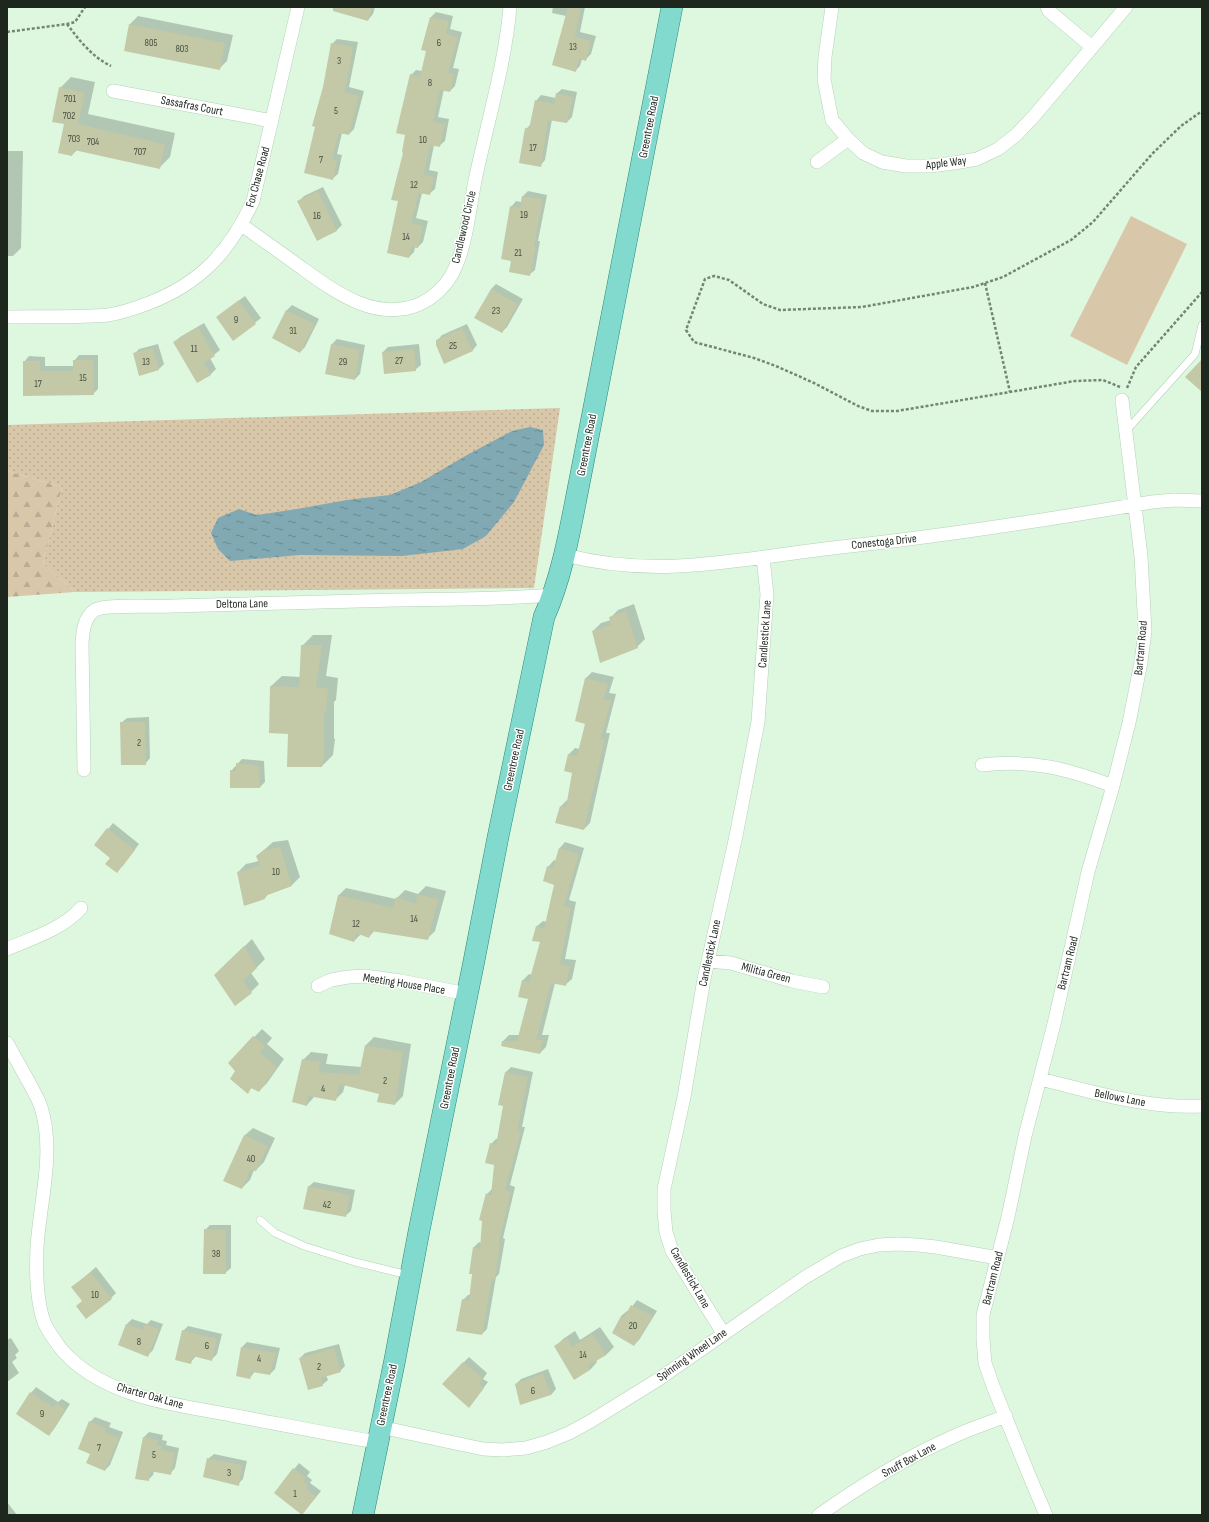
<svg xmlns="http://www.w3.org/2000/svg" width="1209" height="1522" font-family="'Sofia Sans Condensed',sans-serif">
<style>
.grass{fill:url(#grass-dots)}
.forest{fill:url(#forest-firs)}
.garden{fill:#d9c7aa}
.water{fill:url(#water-ripples)}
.shadow{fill:#0003}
.building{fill:#c3c8a6}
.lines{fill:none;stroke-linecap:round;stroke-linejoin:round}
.service-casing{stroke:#b6d0b8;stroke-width:8}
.minor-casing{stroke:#b6d0b8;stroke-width:14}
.primary-casing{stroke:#288a7a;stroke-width:22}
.path{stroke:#748575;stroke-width:2.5;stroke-dasharray:3 2;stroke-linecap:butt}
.service{stroke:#fff;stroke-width:7}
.minor{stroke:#fff;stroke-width:13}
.primary{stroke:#82d9cd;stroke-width:21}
.labels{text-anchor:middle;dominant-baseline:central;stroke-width:3;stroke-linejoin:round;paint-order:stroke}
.number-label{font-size:10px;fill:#464f40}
.street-label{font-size:12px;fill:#1d271e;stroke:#fff}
</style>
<defs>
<pattern id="grass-dots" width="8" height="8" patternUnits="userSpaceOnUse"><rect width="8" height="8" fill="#d9c7aa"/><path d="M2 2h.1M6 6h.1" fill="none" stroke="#baab92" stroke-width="1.8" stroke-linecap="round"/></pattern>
<pattern id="forest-firs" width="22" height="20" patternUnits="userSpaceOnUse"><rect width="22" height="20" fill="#d9c7aa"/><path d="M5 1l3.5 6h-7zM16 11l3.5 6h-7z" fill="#baab92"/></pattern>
<pattern id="water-ripples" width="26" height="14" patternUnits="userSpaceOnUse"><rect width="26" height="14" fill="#80a9b3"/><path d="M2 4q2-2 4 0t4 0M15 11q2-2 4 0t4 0" fill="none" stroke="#688a91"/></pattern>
</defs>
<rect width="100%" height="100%" fill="#def8e0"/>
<!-- grass -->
<path class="grass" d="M560,408L534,588L75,592L43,563L62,487L7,471V425Z"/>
<!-- forest -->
<path class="forest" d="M7,471L62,487L43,563L75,592L7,597Z"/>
<!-- garden -->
<path class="garden" d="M1131,216L1187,244L1127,365L1070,336Z"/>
<!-- water -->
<path class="water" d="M530,427L543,430L544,445L514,502L486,536L463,549L402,556L300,555L230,561L218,549L211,533L218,518L239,509L257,515L297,509L347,500L390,495L421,482L467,455L512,431Z"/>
<!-- shadow -->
<path class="shadow" d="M339,7H375L373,14L368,20Z
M553,7H585L580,32L596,36L591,54L585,60L582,59L580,66L575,71L566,16L552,13Z
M436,12L453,16L450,29L462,32L453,68L459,69L455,86L450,91L444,89L438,117L449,119L445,141L439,146L434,145L429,170L438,172L435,189L429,194L422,193L416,218L428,221L423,242L418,247H415L414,252L409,257L399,201L407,135L411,75L416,70L422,71L427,50L422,49L431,17Z
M138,16L233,35L227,61L219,69L125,50L130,24Z
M337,39L358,42L349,87L364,91L354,129L349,134L342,133L337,154L342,155L338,174L332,179L324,87L332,44Z
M71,77L95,82L88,114L175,133L170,157L159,168L77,150L72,155L60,88Z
M562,89L577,92L572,117L567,122L552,119L545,160L540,166L526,129L531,124L536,101L541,95L556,98V94Z
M7,151H23L21,248L13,256H7Z
M323,187L342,225L337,230L317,239L299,201L304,196Z
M528,191L547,195L538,241H540L535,270L529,275L511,207L516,201L521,202L523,196Z
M496,284L523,299L507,327L502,332L491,289Z
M245,296L261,318L233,340L217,317Z
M292,305L319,319L305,347L300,352L273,338L287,310Z
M204,323L220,350L210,358L216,369L211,374L198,382L175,342L180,337Z
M467,324L477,345L472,351L437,341L442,335Z
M337,339L365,345L360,374L355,379L332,344Z
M158,344L164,364L159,369L134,354L139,349Z
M419,344L421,365L415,370L383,352L388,347Z
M79,355H98V389L93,394L24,395V362L29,356L45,357V366H74V361Z
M634,604L645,639L637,647L593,631L601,623L611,620L610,618L618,610Z
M313,635H332L326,676L338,678L336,700L334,702V739H335L333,755L322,766L289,733L271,686L282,676L300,677L302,646Z
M592,672L614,677L609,693L616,694L606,733H610L590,823L584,829L561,806L567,800H569L574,772L565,770L569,754L575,748L580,749L586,723V678Z
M149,717L150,758L145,764L121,723L127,718Z
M242,759L264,761L265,782L260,787L231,771Z
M113,823L139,844L122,867L95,845Z
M288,840L300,877L292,885L269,893L265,898L238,872L246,864L259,861L257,856L273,842Z
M565,842L584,848L569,900L576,902L565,959L576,960L572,979L565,985L555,983L542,1035H549L546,1047L540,1053L503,1041L509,1035H519L530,998L519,996L523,980L529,974L532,975L541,941L536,927L543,921L547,922L555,884L548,867L554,860L556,861L559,849Z
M426,886L446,891L435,931L427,939L375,930L369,937L361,934L354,941L338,896L346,888L396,899L405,890L418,894Z
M252,939L265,959L251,973L259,984L251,992L215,975Z
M262,1029L272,1038L267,1044L284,1059L267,1083L259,1091L252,1087L248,1092L236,1071L229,1063Z
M374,1037L411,1044L403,1096L395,1104L380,1093L345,1085L343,1092L335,1100L315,1096L307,1105L303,1060L311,1052L328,1054L326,1064L361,1067L366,1045Z
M511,1067L533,1072L522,1127H525L510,1185L515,1187L503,1238L505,1239L499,1274L496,1277L487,1329L482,1334L463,1300L468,1295H471L473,1274L470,1273L474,1247L479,1242L482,1243L487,1194L492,1189L495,1165L491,1144L496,1139H498L505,1105L506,1072Z
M253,1128L275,1138L264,1162L256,1170H254L250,1180L242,1188L245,1135Z
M314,1182L355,1190L351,1211L345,1216L308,1187Z
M210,1225H231V1268L225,1273L205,1230Z
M96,1267L116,1293L111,1298L83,1300L73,1287Z
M637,1300L657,1311L639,1340L634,1345L621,1316L627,1311L628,1312Z
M132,1319L147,1324L151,1320L163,1324L153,1350L148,1355L119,1345L127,1324Z
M188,1326L222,1334L217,1354L212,1359L196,1356L190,1363L183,1331Z
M600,1327L614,1347L606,1355L596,1360L597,1362L590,1370L555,1347L563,1339L575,1331L580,1340Z
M11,1338L19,1351L15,1355L17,1358L12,1362L19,1373L7,1382V1340Z
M247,1342L280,1348L275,1369L270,1374L255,1371L250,1378L242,1347Z
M339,1344L345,1366L340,1371L326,1375L328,1380L322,1385L300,1358L305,1353Z
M469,1357L487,1373L483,1379L488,1382L469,1407L443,1384Z
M548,1369L556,1389L551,1395L516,1384L521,1379Z
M36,1387L58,1402L62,1399L70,1404L54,1429L49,1435L17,1414L31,1393Z
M95,1417L111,1423L109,1427L123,1432L110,1465L105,1470L91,1454L90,1422Z
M149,1432L163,1435L162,1440L167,1441L166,1445L179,1448L175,1468L170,1474L154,1471L153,1475L148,1480L144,1437Z
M214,1454L247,1461L243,1479L238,1484L208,1459Z
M299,1463L310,1472L307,1476L312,1480L310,1483L321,1491L302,1514L275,1493Z
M7,1502L17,1515H7Z"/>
<!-- building -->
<path class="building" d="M333,7H372L368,21L333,11Z
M568,7H581L575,37L591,41L586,61L579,59L576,72L552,65Z
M430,17L449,21L446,34L458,37L448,73L454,74L450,92L440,90L433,122L445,124L440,147L430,145L424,175L434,177L430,195L419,193L411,223L423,226L418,248L412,247L409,258L387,253L398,201L391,200L403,153L402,152L405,135L396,133L410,74L420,77L426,51L421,50Z
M129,24L225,43L220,70L124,51Z
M331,43L353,47L345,92L359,96L349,135L339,133L332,159L337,160L333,180L304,173L315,127L312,126L323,87Z
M59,87L85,93L78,124L165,144L160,169L74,150L72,156L58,153L64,124L52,122Z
M556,93L573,97L567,123L548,120L541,167L519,163L525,128L529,129L535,100L554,104Z
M318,191L337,231L317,241L297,201Z
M522,196L543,199L534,246H536L530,276L509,272L511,261L501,259L510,206L520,208Z
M491,289L518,304L502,333L474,318Z
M239,300L256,324L233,341L216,317Z
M286,310L315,324L300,353L272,338Z
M198,327L215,356L204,363L211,375L197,383L173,342Z
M462,328L473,351L444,364L436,345V340Z
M331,344L360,350L355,380L325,374Z
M153,348L159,370L139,376L133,353Z
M414,349L416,371L384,374L382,352Z
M1202,359V392L1185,377Z
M73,360H93L94,395L23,396V361H40V371H73Z
M626,611L638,648L600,663L592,631L611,625L609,617Z
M301,645H322L316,687L328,688L326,712H324V749H325L322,767H287L288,734L269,733L270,686L299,687Z
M585,678L608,684L603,699L611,700L601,739H605L584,830L555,823L560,806L566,807L572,773L564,771L568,754L577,756L585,724L575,721Z
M120,722H145L146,765H121Z
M236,763L259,766L260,788H230V770L236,771Z
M107,828L135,850L117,873L105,864L110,858L94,845Z
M280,847L292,886L265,896V899L244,906L237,872L260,866L256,856L264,850Z
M559,848L579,854L564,906L571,908L560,964L570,966L566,986L551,983L536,1040H543L540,1054L501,1046L502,1041H517L528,999L518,997L522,980L529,982L540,942L532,941L536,926L544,929L554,885L543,881L547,866L553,868Z
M417,894L438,899L428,940L371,931L369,938L356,933L354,942L329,934L338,895L393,908L396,897L416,904Z
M244,946L257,968L243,981L252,993L235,1006L214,975Z
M253,1036L265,1046L260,1053L277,1067L259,1092L251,1088L248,1094L230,1079L235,1071L228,1063Z
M365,1045L403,1052L395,1105L377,1102L379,1094L339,1084L336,1101L308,1096L307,1106L292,1102L302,1059L320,1062L319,1072L359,1075Z
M505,1072L528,1077L517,1131L521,1132L505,1190L511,1192L499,1243L500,1244L495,1280L492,1279L482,1335L456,1331L462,1299L469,1300L472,1274H469L473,1247L480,1249L482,1221L479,1220L486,1193L491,1196L494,1165L485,1163L490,1143L496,1145L503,1106L498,1105Z
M244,1135L268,1146L256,1171L250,1170L242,1189L223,1181Z
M308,1186L350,1195L346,1217L303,1209Z
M204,1229L226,1230V1274H203Z
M91,1272L112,1299L86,1319L76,1306L82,1301L71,1287Z
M631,1305L653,1316L634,1346L612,1333L621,1316L624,1317Z
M126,1324L143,1330L145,1324L159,1329L148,1357L118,1345Z
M182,1330L217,1339L212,1361L193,1356L191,1364L175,1360Z
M592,1334L606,1355L588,1366L590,1370L574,1380L554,1346L567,1338L572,1347Z
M241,1347L276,1353L270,1375L252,1372L250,1379L236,1376Z
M334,1348L341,1372L321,1378L323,1386L308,1390L299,1358Z
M463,1362L483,1378L479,1384L484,1388L469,1408L442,1384Z
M543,1373L551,1395L520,1405L515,1384Z
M30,1392L53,1407L56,1403L66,1410L49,1436L16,1414Z
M89,1421L106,1428L105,1432L119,1438L105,1471L86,1463L90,1454L78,1449Z
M143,1437L158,1440L157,1445L162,1446L161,1450L175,1453L171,1475L150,1471L149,1481L135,1479Z
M207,1458L242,1465L239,1486L203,1477Z
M293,1468L306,1478L303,1482L308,1485L306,1488L316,1497L302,1515L274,1493Z"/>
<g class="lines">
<defs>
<path id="service" d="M1125,432L1195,354L1202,325
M260,1220L275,1233L304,1246L355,1262L408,1275"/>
<path id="minor" d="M832,7L825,57L824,79L832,120L848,139L863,153L882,162L906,166H930L954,163L977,159L998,149L1016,135L1034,116L1126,7
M1047,7L1049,11L1092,47
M113,91L272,121
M817,162L848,139
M242,225C261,239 280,252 299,266C334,291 375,323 420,304C432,298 444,288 451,276C467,248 469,208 476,176C488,120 505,64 510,7
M7,317C41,316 75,318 108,315C122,313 136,308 149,303C201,283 230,251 253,201L298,7
M565,555C665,581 750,556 850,546C951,535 1052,519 1152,502L1174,500L1202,501
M982,765C1031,759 1068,769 1113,786
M84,770L82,643C83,631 84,617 95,610C104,604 158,607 173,606C247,604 322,602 396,600C449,599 501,599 554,595
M7,949C32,938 63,929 81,908
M708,961L731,963L792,981L823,987
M318,986L331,980L348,977L365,976L401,981L467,994
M7,1043C15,1057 23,1072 31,1086C34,1093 39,1100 41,1107C55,1152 40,1201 37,1247C36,1272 36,1299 44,1322C48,1332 56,1342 62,1350C103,1397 173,1404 231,1415C280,1424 328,1434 377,1442
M1040,1079C1094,1092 1146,1109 1202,1106
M723,1333L672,1251L666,1232L664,1211V1189L684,1097L704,979L736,836L758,722L767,594L763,558
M380,1427L483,1449L503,1450L526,1448L547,1442L569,1433L591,1421L659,1379L804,1278L841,1256L860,1249L879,1245L898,1244L917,1245L936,1247L998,1258
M819,1515C859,1487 901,1460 946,1440C965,1430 986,1424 1006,1416
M1046,1515L1029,1475L993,1386L985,1363L983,1339V1315L1008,1217L1025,1136L1054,1024L1088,872L1113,786L1129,723L1141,662L1145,631L1141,556L1122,400"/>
<path id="primary" d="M363,1515L395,1359L419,1231L473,966L498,837L544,617C563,574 570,529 579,484L672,7"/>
</defs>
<!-- service casing -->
<use href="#service" class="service-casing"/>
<!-- minor casing -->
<use href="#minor" class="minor-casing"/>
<!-- primary casing -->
<use href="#primary" class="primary-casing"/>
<!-- path -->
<path class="path" d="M67,24C79,40 92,57 111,66
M7,32L67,24L75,22L85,7
M985,283L1010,392
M1120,387L1103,380L1075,381L897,411H872L858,406L814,383L776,366L754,358L694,342L686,330L705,279L714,276L729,280L763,304L780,310L862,307L973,287L1003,277L1071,240L1093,222L1152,154L1181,126L1202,111
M1127,388L1136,367L1202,292"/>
<!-- service -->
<use href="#service" class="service"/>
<!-- minor -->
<use href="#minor" class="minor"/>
<!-- primary -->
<use href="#primary" class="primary"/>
</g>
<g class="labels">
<!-- number labels -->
<g class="number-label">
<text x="151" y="43">805</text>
<text x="439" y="43">6</text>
<text x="573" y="47">13</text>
<text x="182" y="49">803</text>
<text x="339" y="61">3</text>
<text x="430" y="83">8</text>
<text x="70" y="99">701</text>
<text x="336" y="111">5</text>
<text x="69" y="116">702</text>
<text x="74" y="139">703</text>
<text x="423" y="140">10</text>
<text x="93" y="142">704</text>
<text x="533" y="148">17</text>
<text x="140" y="152">707</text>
<text x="321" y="160">7</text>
<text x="414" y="185">12</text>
<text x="524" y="215">19</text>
<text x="317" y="216">16</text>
<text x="406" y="237">14</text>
<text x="518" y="253">21</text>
<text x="496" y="311">23</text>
<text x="236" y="320">9</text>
<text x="293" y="331">31</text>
<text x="453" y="346">25</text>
<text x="194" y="349">11</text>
<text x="399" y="361">27</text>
<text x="146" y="362">13</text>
<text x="343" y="362">29</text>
<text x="83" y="378">15</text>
<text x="38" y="384">17</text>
<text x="139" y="743">2</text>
<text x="276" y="872">10</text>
<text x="414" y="919">14</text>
<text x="356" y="924">12</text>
<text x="385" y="1081">2</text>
<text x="323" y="1089">4</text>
<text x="251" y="1159">40</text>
<text x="327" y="1205">42</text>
<text x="216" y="1254">38</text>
<text x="95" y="1295">10</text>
<text x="633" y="1326">20</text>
<text x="139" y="1342">8</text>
<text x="207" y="1346">6</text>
<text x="583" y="1355">14</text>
<text x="259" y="1359">4</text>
<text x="319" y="1367">2</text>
<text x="533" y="1391">6</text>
<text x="42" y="1414">9</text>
<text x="99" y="1448">7</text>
<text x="154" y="1455">5</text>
<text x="229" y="1473">3</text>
<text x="295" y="1494">1</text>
</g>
<!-- street labels -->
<g class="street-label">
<text transform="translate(192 106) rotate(11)">Sassafras Court</text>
<text transform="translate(649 127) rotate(-79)">Greentree Road</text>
<text transform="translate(946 163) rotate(-7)">Apple Way</text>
<text transform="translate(258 177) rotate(-75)">Fox Chase Road</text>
<text transform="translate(464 227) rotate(-77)">Candlewood Circle</text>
<text transform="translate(587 445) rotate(-79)">Greentree Road</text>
<text transform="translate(884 542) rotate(-6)">Conestoga Drive</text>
<text transform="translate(242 604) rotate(-1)">Deltona Lane</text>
<text transform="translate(765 634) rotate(-86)">Candlestick Lane</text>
<text transform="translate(1141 648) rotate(-85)">Bartram Road</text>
<text transform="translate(514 760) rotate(-78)">Greentree Road</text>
<text transform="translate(710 953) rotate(-78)">Candlestick Lane</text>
<text transform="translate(1068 963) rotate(-76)">Bartram Road</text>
<text transform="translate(766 973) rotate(15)">Militia Green</text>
<text transform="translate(404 984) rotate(9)">Meeting House Place</text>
<text transform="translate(450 1078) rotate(-79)">Greentree Road</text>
<text transform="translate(1120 1098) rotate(11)">Bellows Lane</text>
<text transform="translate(690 1278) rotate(60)">Candlestick Lane</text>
<text transform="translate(993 1278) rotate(-76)">Bartram Road</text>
<text transform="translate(692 1355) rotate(-35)">Spinning Wheel Lane</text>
<text transform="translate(387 1395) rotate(-78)">Greentree Road</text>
<text transform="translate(150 1396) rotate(16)">Charter Oak Lane</text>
<text transform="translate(909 1460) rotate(-29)">Snuff Box Lane</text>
</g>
</g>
<!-- border -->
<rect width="1209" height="1522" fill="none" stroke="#1d271e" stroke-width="16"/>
</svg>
